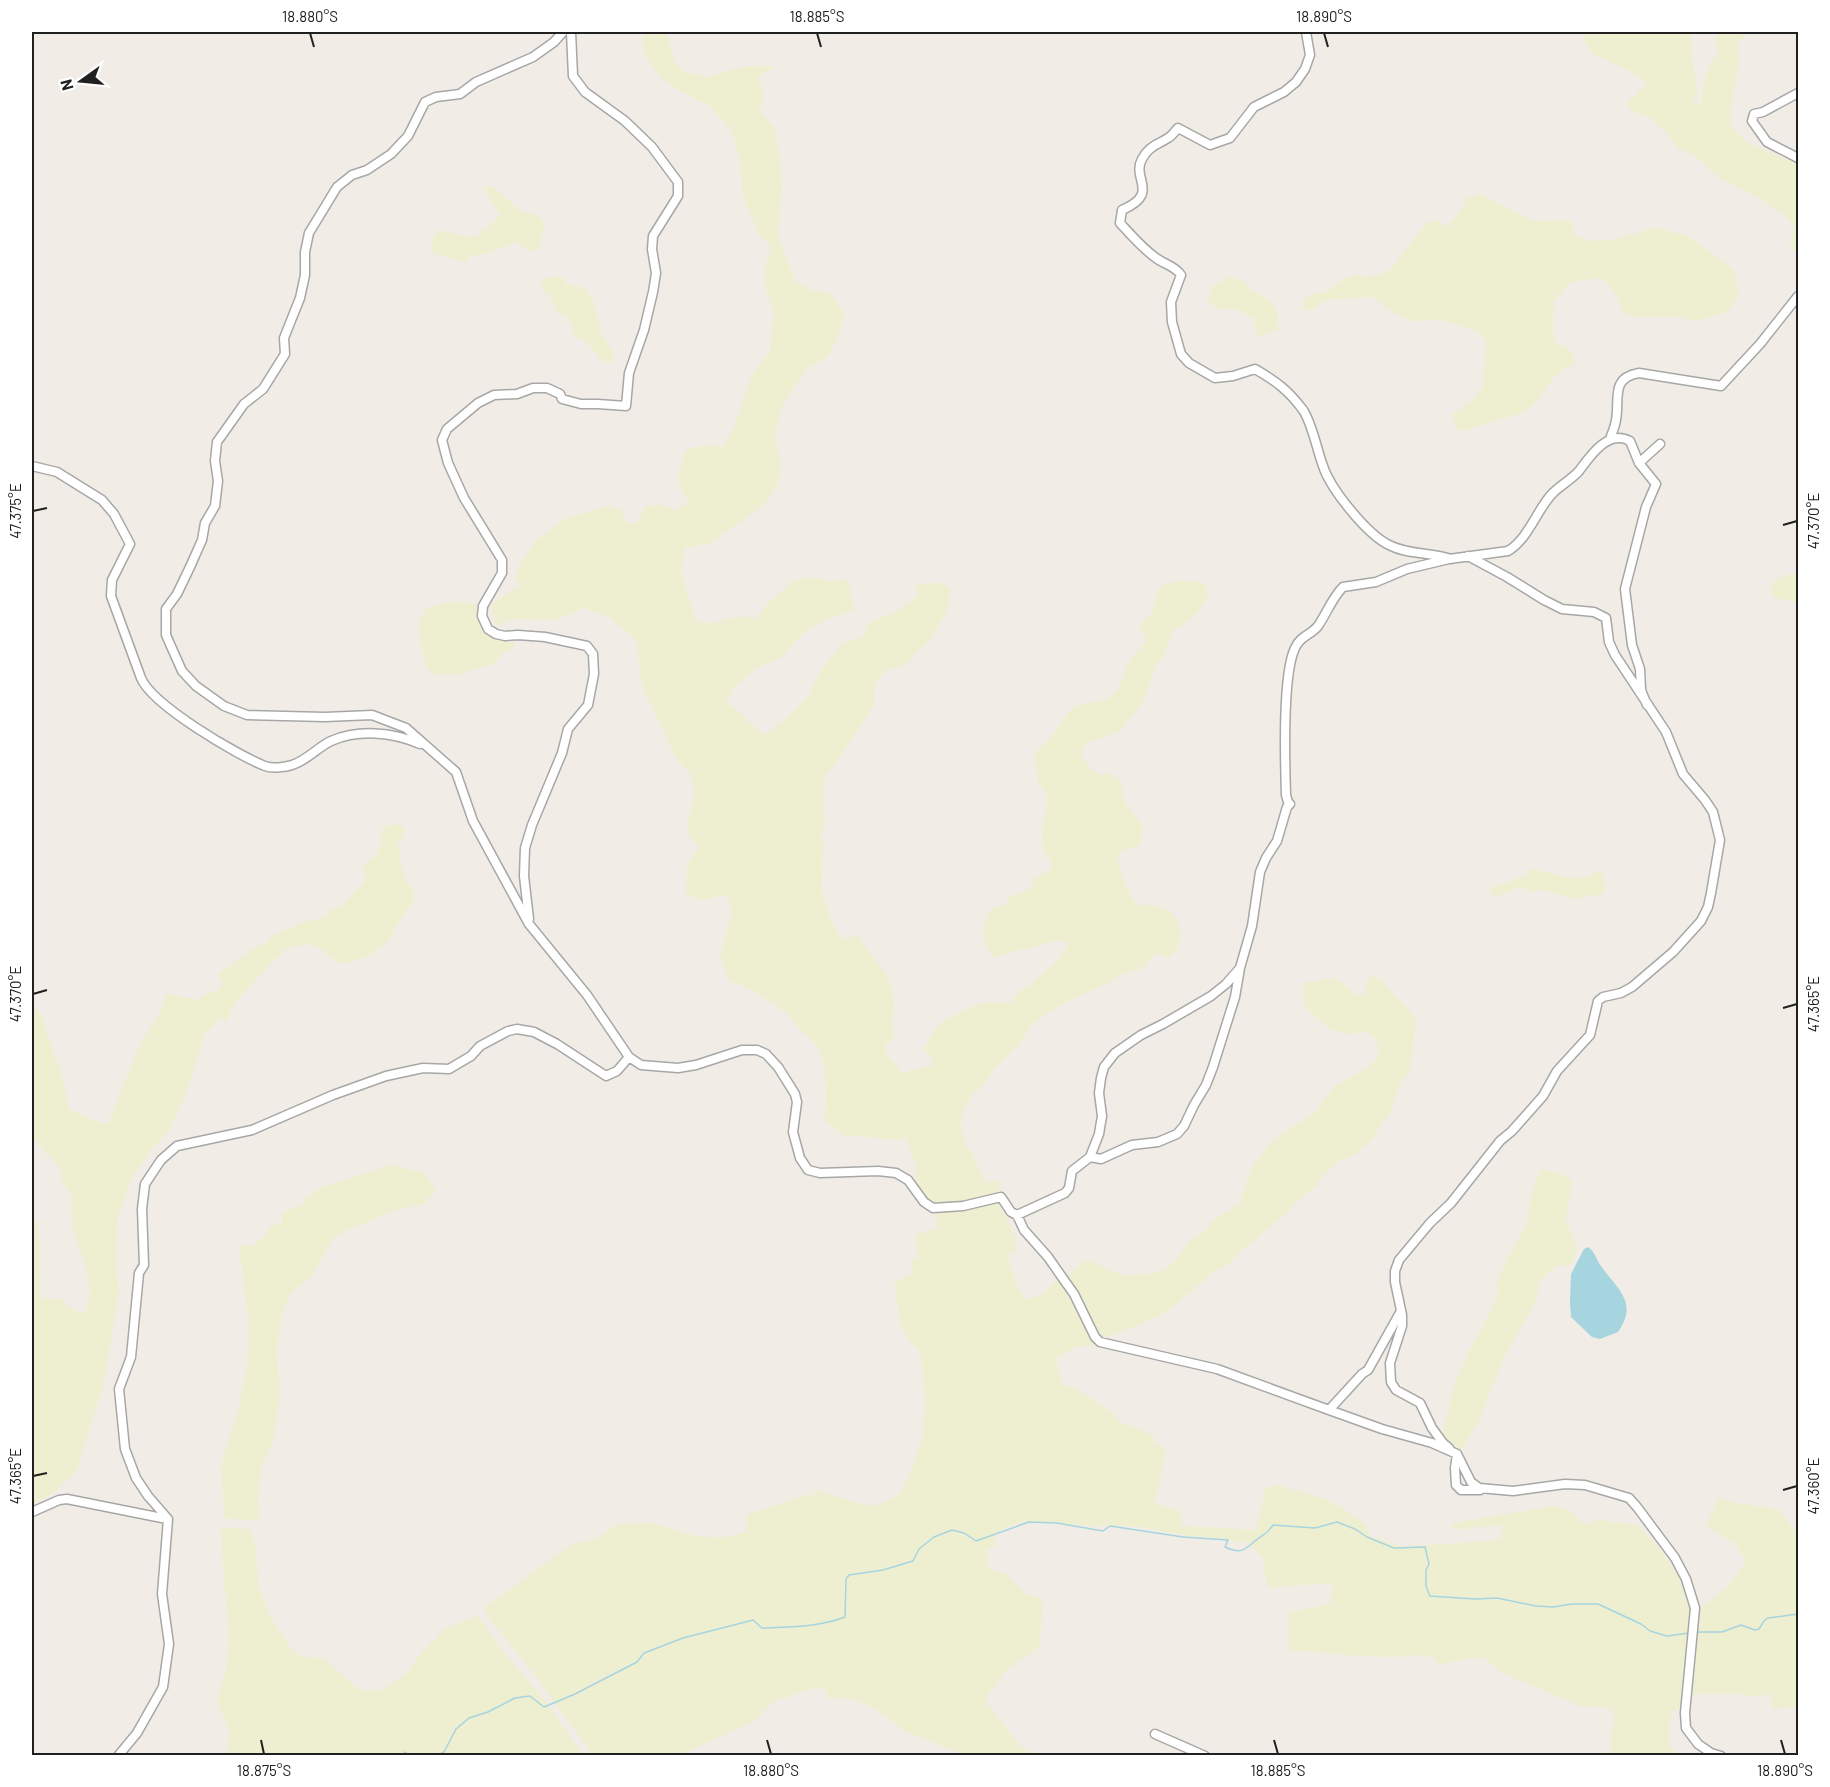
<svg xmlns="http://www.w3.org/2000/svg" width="1830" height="1787" font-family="Barlow,sans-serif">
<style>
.farmland{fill:#eeefd1}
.water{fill:#a6d4df}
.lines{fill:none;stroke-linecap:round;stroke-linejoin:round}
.stream{stroke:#a6d4df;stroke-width:1.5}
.minor-casing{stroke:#a7a7a7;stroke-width:11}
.minor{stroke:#fff;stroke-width:8}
.ticks{fill:none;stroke:#202020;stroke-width:2}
.neatline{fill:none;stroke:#202020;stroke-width:2}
.ticks-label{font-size:15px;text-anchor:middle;fill:#202020}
</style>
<rect width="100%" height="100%" fill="#f1ede6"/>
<!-- farmland -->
<path class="farmland" d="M643,32H664L668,37L675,62L687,73L708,77L747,66H774L771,70L758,76L764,96L760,111L775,128L779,152L782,186L778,234L795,281L815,291L830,293L844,312L840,331L829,356L808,367L782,406L775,435L781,464L778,484L764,505L709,544L685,548L681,571L696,621L710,623L740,616L757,618L769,602L784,590L789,582L810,577L830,581L848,579L855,609L824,621L805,632L782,657L757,668L733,689L727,702L764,735L785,720L809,695L820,671L841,645L864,636L866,625L902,608L918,595L916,584L942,583L951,590L947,612L931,639L914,654L909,663L886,671L874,684V705L836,764L825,775L823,801L825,827L821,833L823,838L822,890L824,899L833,923L841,937L847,938L857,935L886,974L892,988L894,1006L892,1023L895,1038L884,1045L887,1054L898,1067L900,1073L933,1065L930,1054L924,1051V1048L936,1028L942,1022L977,1004L987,1002L1010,1003L1019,991L1031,984L1059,959L1067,946V941L1049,942L1035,947L993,957L986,945L983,934L987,916L993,907L1006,905L1010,897L1030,888L1033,885V878L1048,871L1053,865L1043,850L1041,829L1046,811L1047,793L1039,785L1034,754L1051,737L1069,711L1080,704L1107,700L1119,688L1129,661L1146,641L1144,633L1139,629L1143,621L1151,614L1157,593L1162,585L1180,580L1200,582L1206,585L1208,597L1200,610L1180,628L1175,627L1165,653L1156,667L1142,704L1120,731L1111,735L1087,742L1081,752L1083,758L1093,771L1102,775L1111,774L1119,779L1122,784L1124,801L1141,824L1143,830L1140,846L1122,850L1118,854L1120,871L1132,898L1136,902L1141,905H1153L1168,910L1177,919L1181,935L1177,950L1168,958L1161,954H1155L1143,968L1121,975L1111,982L1064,1003L1042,1017L1032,1025L1019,1044L993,1071L983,1085L977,1091L973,1093L962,1114L961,1128L966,1146L975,1156V1161L987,1183L999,1180L1002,1182L998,1193L995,1195L965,1204L930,1205L919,1192L915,1174L917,1167L905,1137L897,1140L858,1136L845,1137L825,1121L826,1092L824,1064L818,1047L801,1031L788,1014L759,994L740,985L730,982L721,959V951L732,914L727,894L714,898L698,900L686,894L687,864L699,846L689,837L687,823L695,794L690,773L676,758L642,686L636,641L610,618L584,608L556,620L511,619L498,626L494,621L492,603L520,585L515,578L522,561L537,540L566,518L608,506L620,508L626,523H637L646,506L663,505L676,511L689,502L682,492L678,479L683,457L687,449L709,445L723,447L734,428L752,375L770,351L774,313L766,291L764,271L771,246L760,235L743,198L740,159L732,131L708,105L676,89L661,78L648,59L643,47Z
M1589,32H1691L1692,56L1699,100L1692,95L1694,101L1701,105L1702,87L1708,68L1719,50L1715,38L1720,32H1749L1738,42L1739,61L1731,111L1732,127L1749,143L1798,164V254L1793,250L1790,241L1794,226L1785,216L1759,198L1718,177L1693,154L1678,149L1668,135L1654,120L1629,109L1628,102L1647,83L1628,70L1591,53L1583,39Z
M492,186L521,211L539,216L545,226L539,250L530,251L515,242L487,254L469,256L467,262L436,255L431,252L433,236L441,230L458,235L475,237L500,216L484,188Z
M1480,194L1534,221L1571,220L1575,236L1592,241L1617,239L1656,227L1690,237L1734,269L1738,295L1728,312L1696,321L1674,317H1636L1623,312L1615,293L1602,278L1571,282L1554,302L1553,329L1555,342L1574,353L1575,365L1564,369L1554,377L1538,400L1523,413L1465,430H1456L1452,414L1471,402L1483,387L1486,340L1477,332L1450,322L1434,320L1413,321L1393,313L1372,297L1326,300L1312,311L1301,308L1306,298L1316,293L1327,292L1344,279L1355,275L1368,277L1389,271L1428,221H1440L1445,228L1459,213L1467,198Z
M562,276L565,284L581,286L593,299L601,333L614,354L610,364L600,359L587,342L576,338L572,334L573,328L569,320L565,316L557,313L551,298L544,292L541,281L549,277Z
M1228,277L1242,280L1252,290L1270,301L1278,313L1279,330L1256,337L1254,318L1236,309L1222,310L1207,302L1212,287Z
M1798,573V603L1776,598L1770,592L1772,584L1779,577Z
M452,601L477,604L481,608L479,619L484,633L507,642H515L514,647L501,655L495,663L490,665L460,674L435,675L426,667L419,636V621L426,608Z
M392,824L403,826L405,833L403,839L396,844L401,848L400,860L406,880L414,892L415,900L398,924L389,941L369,956L346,963H338L324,951L309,944L288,948L272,962L235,1003L225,1022L220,1018L207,1033L205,1032L185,1097L167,1134L153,1147L132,1178L118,1218L116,1258L119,1291L110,1346L103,1387L87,1436L78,1469L55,1492L32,1505V1222H38L41,1298L64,1300L70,1308L85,1314L90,1290L85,1263L72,1227L71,1194L62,1182L61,1169L32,1137V1004L44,1019L46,1031L62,1073L69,1109L90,1119L108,1124L140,1044L161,1011L166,993L198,1000L205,995L218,990L223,983L218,974L259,945L267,943L273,935L307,921L327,917V911L341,906L366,880L362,866L376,856L383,839L380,836L383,828Z
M1532,869L1570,878L1590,877L1593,873L1602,871L1605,885L1603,894L1572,899L1543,890L1528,892L1523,888H1516L1494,898L1490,888L1526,875L1529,870Z
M1371,975L1382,981L1415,1017L1416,1021L1410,1074L1404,1078L1395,1097L1390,1114L1379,1127L1376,1135L1356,1154L1348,1159H1341L1321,1178L1316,1187L1303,1195L1285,1215L1241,1251L1230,1263L1215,1271L1167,1312L1115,1335L1101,1338L1097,1336L1067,1276L1069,1273L1079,1266L1081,1261L1090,1260L1121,1275H1144L1165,1270L1181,1254L1189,1241L1205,1231L1212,1221L1239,1204L1251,1168L1267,1147L1276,1138L1316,1111L1334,1086L1364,1070L1375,1061L1379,1048L1374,1037L1366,1032L1347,1034L1330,1029L1315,1017L1306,1007L1302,993L1304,983L1335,978L1356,994L1363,995Z
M388,1164L423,1172L436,1190L425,1204L393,1211L335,1236L312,1275L291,1294L282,1313L277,1352L280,1395L274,1440L262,1467L258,1498L260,1521L224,1518L221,1465L238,1411L247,1365L249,1326L239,1246L253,1245L267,1234L269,1227L282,1223V1213L303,1204L305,1198L322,1187L381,1169Z
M1543,1169L1558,1173L1569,1178L1572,1183L1566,1218L1576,1247V1254L1574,1260L1567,1266L1557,1265L1540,1282L1535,1303L1504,1358L1478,1422L1462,1450L1457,1451L1451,1448L1442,1437L1455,1382L1468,1352L1484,1324L1496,1298L1499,1287L1496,1283L1508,1257L1526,1226L1531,1197L1538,1176Z
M995,1201L999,1204L1015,1235L1017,1250L1008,1256L1017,1284L1025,1299L1040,1296L1046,1292L1052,1284L1058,1280H1061L1069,1292L1094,1345L1076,1347L1056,1358L1063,1385L1076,1388L1114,1414L1120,1422L1153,1435L1155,1442L1166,1450L1155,1503L1180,1511L1183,1526L1256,1530L1266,1487L1278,1485L1325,1499L1337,1505L1366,1524L1370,1536L1402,1547L1501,1540L1502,1525L1454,1530L1451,1526L1456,1522L1554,1506L1569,1510L1585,1525L1600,1520L1639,1525L1665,1557L1678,1576L1691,1613L1683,1709L1672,1711L1669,1727L1670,1747L1674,1752L1681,1755H1611L1610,1740L1615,1717L1610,1708L1580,1706L1502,1673L1485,1658L1464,1659L1440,1665L1433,1658L1419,1655L1395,1657L1356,1656L1308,1651L1294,1652L1289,1650V1612L1330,1604L1333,1583L1267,1588L1263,1559L1249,1543L1177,1534L1135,1526H1094L1029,1521L1012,1525L994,1534L996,1546L987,1549L988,1569L1006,1574L1026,1594L1043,1599L1040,1647L1005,1671L996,1686L987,1694V1703L1019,1744L1033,1755H966L906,1732L871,1706L846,1698H828L825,1688L812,1689L773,1702L755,1721L680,1755L594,1756L533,1673L491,1621L484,1608L572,1544L598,1538L617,1524L652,1523L697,1536L719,1538L747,1532L746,1515L808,1494L812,1497L814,1490L869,1506L883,1503L901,1493L912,1469L923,1434L925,1400L922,1365L918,1349L911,1344L900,1324L894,1283L911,1274L912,1260L918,1258L916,1234L938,1229L935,1216L936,1211Z
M1718,1498L1731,1502L1779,1509L1798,1535V1707L1773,1709L1770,1694L1754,1697L1736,1694H1693L1697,1611L1728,1586L1746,1561L1735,1544L1706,1526Z
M221,1527L250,1529L255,1541L259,1587L270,1616L291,1649L303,1657L324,1658L359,1690H382L406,1674L421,1653L447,1627L479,1616L498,1645L548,1704L583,1755H226L230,1733L217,1701L226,1669L229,1633L223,1571Z"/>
<!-- water -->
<path class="water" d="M1588,1247C1595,1252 1596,1259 1601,1266C1617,1289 1639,1302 1618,1332L1600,1339L1592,1337L1571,1317L1570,1302L1571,1274L1584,1249Z"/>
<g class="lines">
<!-- stream -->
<path class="stream" d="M1697,1632H1722L1741,1625L1755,1630L1759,1629L1764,1621L1768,1618L1798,1614
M401,1756L405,1752L410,1756
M436,1756L444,1752L456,1729L469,1718L488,1712L515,1698L530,1696L544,1707L575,1694L637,1662L644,1653L683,1638L753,1620L762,1628C789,1627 819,1627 845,1617L846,1579L849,1575L883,1570L913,1561L919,1549L934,1537L952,1530L964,1533L976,1541L1029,1522L1057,1523L1103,1531L1110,1526L1183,1537L1228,1540L1225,1547C1240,1554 1244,1551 1255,1541C1263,1534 1267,1535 1273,1525L1315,1528L1337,1522L1355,1529L1367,1537L1394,1548L1425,1547L1429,1564L1426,1570V1586L1430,1596L1475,1599L1497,1598L1536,1606L1553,1607L1572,1604H1598L1641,1624L1650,1631L1667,1636L1689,1633"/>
<defs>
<path id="minor" d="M563,32L554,42L533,57L476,82L460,94L436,97L425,102L408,136L391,154L367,170L352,175L337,187L309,233L305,252V275L300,298L284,338L285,354L263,389L244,404L217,442L215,461L218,481L215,506L205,523L202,540L190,567L177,594L166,609V635L182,671L196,686L224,706L247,715L325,717L372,715L406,728L456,772L473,821L529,924L587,995L629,1057
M1306,32L1310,55L1305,69L1296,82L1284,92L1254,107L1230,138L1210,145L1178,128C1175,131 1172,136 1168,138C1157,145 1149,146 1142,159C1131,179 1161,193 1122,210L1120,223C1132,236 1142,248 1156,258C1164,264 1175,266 1181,275L1171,302L1172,322L1181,354L1189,363L1215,378L1233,376L1255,369C1276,381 1288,390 1303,410C1312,423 1317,450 1323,466C1331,490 1367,534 1389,545C1408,555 1431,552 1451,559
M1798,93L1763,112L1754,114L1752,121L1767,142L1798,158
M1610,439C1612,433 1615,427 1616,420C1620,399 1610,378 1639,373L1721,386L1760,344L1798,296
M1639,463L1660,444
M32,466L57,472L102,500L114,514L130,544L112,580L111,596L141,678C152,705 237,755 265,766C272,769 286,767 292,765C306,761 318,747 331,741C359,729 392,732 420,744
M529,919L524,876L525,848L532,825L562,753L568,729L588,705L594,674L593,654L587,646L545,637L518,635L505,636L496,634L488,629L482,616L483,606L502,573V560L464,498L448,463L442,440L447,429L478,403L494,395L517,394L533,388H547L560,394L562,399L581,404H598L626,406L629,373L644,330L653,292L656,273L652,249L653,236L678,196V182L652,147L625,121L585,92L573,76L571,32
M1090,1157L1101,1159L1132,1145L1158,1142L1177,1134L1184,1126L1194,1105L1206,1085L1213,1067L1235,997L1240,968
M1017,1215L1065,1193L1069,1188L1072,1171L1090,1157L1099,1134L1102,1116L1099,1093L1101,1078L1104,1067L1115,1053L1141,1035L1163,1024L1211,996L1226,984L1240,968L1252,926L1260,872L1266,858L1277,841L1287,807L1290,804L1288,802L1286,795C1285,763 1282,675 1295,648C1300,636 1311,635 1318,626C1327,613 1332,598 1343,587L1376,582L1407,569L1449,559L1508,551C1528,539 1536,512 1551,495C1559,486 1571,480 1579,471C1590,456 1608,429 1630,441L1639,463L1656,484L1646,507L1625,589L1632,645L1640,669L1641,690L1647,705
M1329,1410L1362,1374L1368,1370L1401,1311
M1449,1448L1443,1443L1432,1428L1420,1403L1396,1390L1391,1382L1390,1363L1402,1326V1315L1395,1282V1271L1399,1260L1430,1223L1451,1203L1500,1141L1512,1131L1543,1096L1557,1071L1590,1035L1598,1001L1603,997L1621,993L1632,987L1673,952L1701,921L1708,907L1711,893L1720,840L1713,812L1705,800L1683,774L1666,732L1615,655L1609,642L1606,618L1594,612L1562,609L1544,600L1507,577L1468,556
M1457,1454L1455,1468L1456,1485L1461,1490H1480
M32,1512L59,1500L67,1499L167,1519
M1155,1734L1205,1756
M118,1756L137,1733L163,1687L169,1644L162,1594L168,1519L148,1496L136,1478L125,1449L119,1389L131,1357L139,1273L144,1265L142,1209L145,1184L161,1160L177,1146L252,1130L333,1095L386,1076L423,1068L449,1069L471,1056L480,1046L508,1031L517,1029L534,1032L557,1044L606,1076L617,1071L629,1057L641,1065L678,1068L696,1065L742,1050H757L766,1054L778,1067L795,1094L797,1102L793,1132L800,1158L808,1170L820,1173L878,1171L896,1173L908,1180L924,1202L933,1208L963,1206L1001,1197L1011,1212L1017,1215L1024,1230L1048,1257L1064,1280L1074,1294L1095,1337L1100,1342L1217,1369L1329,1410L1382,1429L1432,1443L1457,1454L1471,1482L1479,1488L1513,1491L1565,1484L1585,1485L1629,1498L1637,1507L1675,1558L1686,1579L1695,1608L1685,1713L1686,1728L1698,1744L1711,1753L1721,1756"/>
</defs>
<!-- minor casing -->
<use href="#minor" class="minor-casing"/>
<!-- minor -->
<use href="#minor" class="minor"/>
</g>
<!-- ticks -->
<path class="ticks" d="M310,33L314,47M817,33L821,47M1324,33L1328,47M33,511L47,508M1783,525L1797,521M33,994L47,990M1783,1008L1797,1004M33,1476L47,1473M1783,1490L1797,1486M261,1740L264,1754M767,1740L771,1754M1274,1740L1278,1754M1781,1740L1785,1754"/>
<!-- border -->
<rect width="1830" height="1787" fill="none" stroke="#ffffff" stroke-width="66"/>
<!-- north arrow -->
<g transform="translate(81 81) rotate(255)" stroke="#ffffff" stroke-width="4.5" paint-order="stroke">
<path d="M0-4.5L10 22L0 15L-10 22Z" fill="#202020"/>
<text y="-9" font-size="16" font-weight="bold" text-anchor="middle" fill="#202020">N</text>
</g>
<rect x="33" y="33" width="1764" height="1721" class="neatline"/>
<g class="ticks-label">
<text x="310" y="22">18.880°S</text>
<text x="817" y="22">18.885°S</text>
<text x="1324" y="22">18.890°S</text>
<text transform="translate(16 511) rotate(-90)" y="5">47.375°E</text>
<text transform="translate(1814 521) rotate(-90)" y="5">47.370°E</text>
<text transform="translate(16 994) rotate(-90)" y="5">47.370°E</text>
<text transform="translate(1814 1004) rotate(-90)" y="5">47.365°E</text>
<text transform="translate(16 1476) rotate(-90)" y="5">47.365°E</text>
<text transform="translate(1814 1486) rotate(-90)" y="5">47.360°E</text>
<text x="264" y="1776">18.875°S</text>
<text x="771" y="1776">18.880°S</text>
<text x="1278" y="1776">18.885°S</text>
<text x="1785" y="1776">18.890°S</text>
</g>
</svg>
